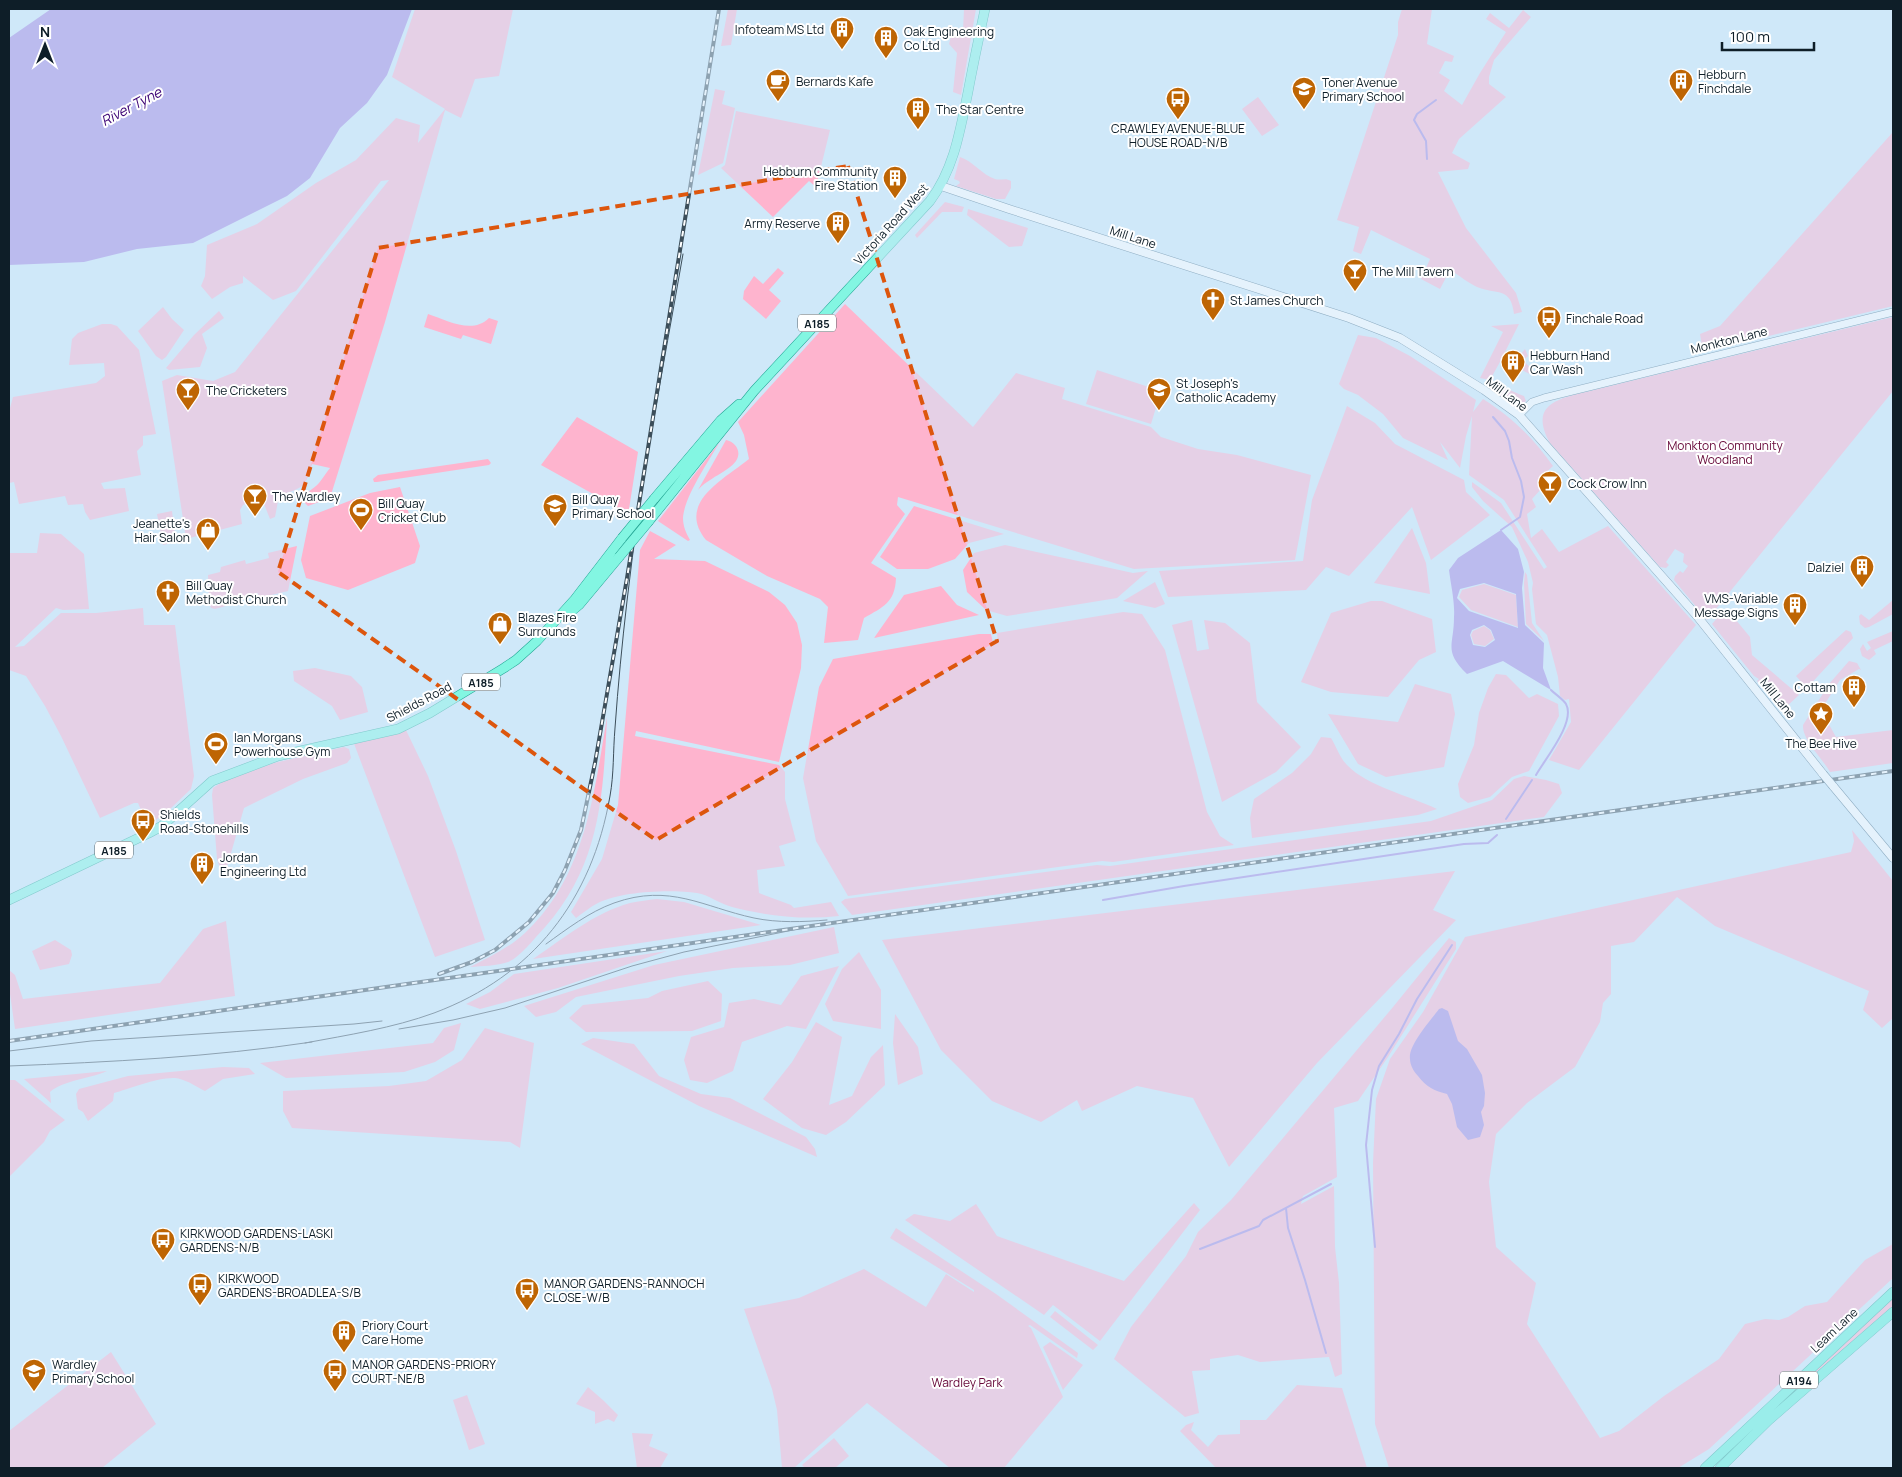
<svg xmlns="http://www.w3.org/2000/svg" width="1902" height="1477" font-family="Manrope,sans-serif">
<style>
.green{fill:#feb4ce}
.water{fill:#a286e1;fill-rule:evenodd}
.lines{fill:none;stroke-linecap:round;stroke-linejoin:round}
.stream{stroke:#a286e1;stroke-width:2}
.tertiary-casing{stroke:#416981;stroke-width:8}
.secondary-casing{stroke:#416981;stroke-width:9}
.primary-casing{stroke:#24a694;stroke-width:10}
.trunk-casing{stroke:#24a694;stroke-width:10}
.tertiary{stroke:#fff;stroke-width:7}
.secondary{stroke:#fff;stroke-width:8}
.primary{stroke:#83f6e2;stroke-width:9}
.trunk{stroke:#5af3d8;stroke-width:9}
.tram{stroke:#3c4e5a;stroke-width:1}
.rail-casing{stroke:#3c4e5a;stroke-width:4}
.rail{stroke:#fff;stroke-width:2;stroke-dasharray:5.5;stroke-linecap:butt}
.secondary-bridge-casing{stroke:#416981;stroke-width:9;stroke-linecap:butt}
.primary-bridge-casing{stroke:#24a694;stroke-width:10;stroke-linecap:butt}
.secondary-bridge{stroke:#fff;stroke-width:8}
.primary-bridge{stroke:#83f6e2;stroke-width:9}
.marked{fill:none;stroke:#dd560d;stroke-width:4;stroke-dasharray:10 6;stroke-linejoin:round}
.labels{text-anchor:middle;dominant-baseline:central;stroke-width:4;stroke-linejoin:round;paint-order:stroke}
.shield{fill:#fff;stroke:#566268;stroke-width:1}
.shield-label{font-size:11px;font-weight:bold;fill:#0e1e28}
.poi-label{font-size:12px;fill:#0e1e28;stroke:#fff;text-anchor:start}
.street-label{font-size:12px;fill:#0e1e28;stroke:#fff}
.park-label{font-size:12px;fill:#660738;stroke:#fff}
.water-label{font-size:14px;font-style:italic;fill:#3c0375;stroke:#fff}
</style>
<rect width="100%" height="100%" fill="#cfe8f9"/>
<!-- green -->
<path class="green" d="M415,9H513L499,76L475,79L461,118L445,110L385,322L330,498L308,506L305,503C303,492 313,490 319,483C323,478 326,473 330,468L312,464C304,490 304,486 279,496L275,517L270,519L264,504L255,500L243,505L240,510L242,524L186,539L162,381L177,375L213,381L235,372L389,180L381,181L296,291L273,300L243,276V283L230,287L212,299L201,286L205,276L207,245L257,224L316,183L356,160L396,118L420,125L418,143L445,109L392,77Z
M728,9H737L731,45L721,46Z
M964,9H976L961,95L953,92L957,53L949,44L952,32L963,31Z
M1402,9H1432L1427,44L1454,56L1452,62L1445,61L1439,73L1450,80L1444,91L1462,105L1480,73L1506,32L1486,19L1490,13L1509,28L1523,10L1531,17L1494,60L1489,77V84L1506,97L1459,139L1452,153L1470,163L1468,169L1438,172L1466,228L1516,293L1522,312L1514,314C1511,286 1496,295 1477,287C1468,283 1459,275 1450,270L1440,289L1421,279L1430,259L1371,230L1361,254L1353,251L1359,227L1337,220L1398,35V22Z
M715,89L725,91L722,104L735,108L723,163L698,175Z
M1258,97L1279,125L1262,136L1242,109Z
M736,111L830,130L816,187L809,181L773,217L721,168L725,165Z
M1893,132V306L1703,352L1700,334L1720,326Z
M960,157C973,161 982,175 995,179C1001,181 1005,177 1011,181V188L1005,199H996L956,186L960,183L959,181L954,179Z
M945,202L964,207L962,212H942L917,238L915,235Z
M968,209L1028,228L1022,246L1009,247L967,215Z
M778,268L784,273L769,290L781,301L766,319L743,299L744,291L754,276L763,284Z
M845,304L973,427L1016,373L1065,388L1062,399L1151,427L1161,437L1198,449L1237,455L1311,475L1295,560L1134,569L898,497L897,505L905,514L871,563L896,578C895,603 883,607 864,618L858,640L824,643L828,607L820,599L767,576L706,540C676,503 723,480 749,459L744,435L738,422Z
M163,307L172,319L184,330L166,357L162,360L156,356L138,331Z
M219,311L224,318L202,334L207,348L200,367L169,370L166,368L194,335Z
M428,314C447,320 472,335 489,318L498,321L491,344L463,335L461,339L424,327Z
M1893,317V391L1707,620L1674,580L1675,576L1680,571L1683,573L1688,566L1683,562L1684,554L1675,549L1666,562L1669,565L1666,568L1660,567L1550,443C1527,402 1562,398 1594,390Z
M102,324H111L117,326L139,350L156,434L143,436V445L137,451L141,475L101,483L104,489L125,488L129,511L90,520L85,512L83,504L68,505L65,496L19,504L14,482L9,483V409L10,408L13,397L96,383L105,376L104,363L69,365L72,339L78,333Z
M1519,324L1504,354L1516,360L1525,349L1528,356L1523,360L1534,372L1532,375L1501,360L1490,380L1480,378L1503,332L1491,326Z
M1358,335L1376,338L1410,356L1476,400L1473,412L1483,399C1513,418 1532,437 1553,466L1539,479L1543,487L1532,499L1536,507L1527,514L1531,538L1542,529L1559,552L1608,526L1696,625L1579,770L1549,760L1571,722L1569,699L1565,700L1560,696L1558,677L1547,635L1536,624L1532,589L1533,583L1528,562L1512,527L1483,501L1472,487V482L1501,503L1544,569L1547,567L1504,500L1469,475L1472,416L1466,436L1460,468L1440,442L1448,460L1403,438L1383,414L1358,395L1344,389L1339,384Z
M1097,370L1161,391L1151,424L1086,404Z
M1496,385C1506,387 1515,393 1524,396L1526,401C1514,412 1503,398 1494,391V387Z
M1347,406L1375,423L1395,444L1464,480L1466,492L1490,515L1431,560L1412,507L1349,576L1326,567L1306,590L1168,597L1159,571L1303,561L1312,500Z
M577,417L638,452L629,509H620L541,465Z
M726,440C736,442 742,452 736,461C729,471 707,479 698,490Z
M719,443C709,461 684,497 683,518C683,526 686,533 690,540L688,541L658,521Z
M488,459L491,463L489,465L377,482H374L373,479L378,475Z
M400,487L420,546L415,563L348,590L306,578L301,560L310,516L370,493Z
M914,506L1004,534L969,543L955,559L928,569H897L880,557Z
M172,511L176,542L163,545L157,514Z
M1412,528L1426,563L1430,594L1374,583Z
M650,531L676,545L654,559L705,561L769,592L785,605L797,623L802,645L801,668L779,762L636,731L635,736L779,765L785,772V799L796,841L779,846L785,866L757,870L759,893L791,905L794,908L831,902L839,916C803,920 767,916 732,907C720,904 709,895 697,893C671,889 621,891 598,903C590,907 583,913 576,918L571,912L602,859L618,805L640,550Z
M40,533L61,534L84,554L89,609L63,610L56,608L15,647L24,646L61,613H96L143,608L144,625H175L194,776L191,789L169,810L148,826L138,803H134L100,818L61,736L45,706L26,676L9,670V553H37Z
M1005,545L1133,573L1148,571L1117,598L1007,616L986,610L967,592L963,570L974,553Z
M297,546L288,591L259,598L258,593L240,598L241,602L215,609L211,608L209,603L208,575L220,572L221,567L245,560L246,564L269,558L268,553Z
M1525,572L1527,575L1532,623L1544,641L1526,624L1524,583Z
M1155,582L1165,604L1155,608L1123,601Z
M1484,584L1516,595L1518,627L1471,610L1459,597L1462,590Z
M941,586L957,605L979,615L874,638L904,595Z
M1893,600V614L1869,627L1865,628L1860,624L1859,616L1861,614L1869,620Z
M1371,601H1382L1432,619L1436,652L1419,660L1388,697L1331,692L1301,682L1331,613Z
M1726,608L1750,637L1752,655L1799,695L1785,708L1778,705L1757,681L1759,679L1754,676L1712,624Z
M1123,612L1142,614L1165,650L1207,812L1220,836L1234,845L1113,862L1102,861L848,896L816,841L803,778L819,687L833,659L979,634H991L993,643H998L997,633Z
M1192,620L1197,651L1209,649L1204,620L1225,623L1250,643L1257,702L1301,747L1276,772L1222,802L1172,625Z
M1484,626L1490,630L1494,639L1485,646L1474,644L1471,635L1473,631Z
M1846,630L1851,632L1853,638L1807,688L1796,676Z
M1893,631V641L1874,650L1876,654L1869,660L1862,656L1860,649L1863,644L1867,651L1871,648L1867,642Z
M1849,661L1857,663L1861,670L1859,669L1840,680L1821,710L1836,737L1893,730V763L1830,772C1823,759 1802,740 1803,725L1829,684Z
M315,668L351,676L362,687L368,712L340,720L332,706L294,681L293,671Z
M1496,674L1506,675L1529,698L1537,694L1558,704L1559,716L1529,771L1512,777L1490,797L1468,803L1460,797L1458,784L1474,745L1479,713L1488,688Z
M1415,684L1451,694L1455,714L1444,767L1386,777L1358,764L1328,714L1398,722Z
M607,717C603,803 599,872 536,937C530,944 517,959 508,962C497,966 482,966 470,967C489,957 509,948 525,933C585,877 594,794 607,717Z
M405,728L428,776L456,851L485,940L435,957L353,741Z
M1321,737L1331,738C1336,746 1340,758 1347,765C1367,786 1410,796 1437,809L1418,815L1252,838L1250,818L1254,799L1292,773L1311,754Z
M344,747L349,749L351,758L347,763L303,779L244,808L225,874H222L217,859L212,795L213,788L222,782L274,763Z
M1524,776L1546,780L1559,784L1562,793L1544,817L852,915L841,902L845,899L1097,865L1110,866L1431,821L1492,800L1514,779Z
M1852,830L1893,881V1018L1882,1028L1863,1010L1869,991L1715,926L1677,897L1634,942L1611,946V994L1603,1003L1600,1022L1575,1067L1527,1103L1496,1134L1489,1182L1496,1247L1536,1283L1527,1324L1600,1438L1619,1431L1664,1396L1719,1359L1745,1324L1765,1319L1779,1320L1788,1317L1805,1306L1827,1302L1865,1260L1893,1244V1278L1709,1449L1678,1468H1389L1375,1424L1373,1163L1376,1099L1390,1059L1423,1012L1465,937L1851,852L1854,841Z
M1455,871L1433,910L1456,920L1317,1063L1229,1167L1193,1098L1137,1086L1082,1111L1077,1100L1041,1122L992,1101L941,1050L882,940Z
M657,899L684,902L761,925L533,959C564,938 594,913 630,903C639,901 648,900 657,899Z
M226,921L235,996L15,1029L9,987V970L15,975L23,999L160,983L203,929Z
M834,927L839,953L790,965L733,968L679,976L576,997L556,1012L536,1017L524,1006L654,965Z
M1449,938L1456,942V949L1388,1057L1358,1101L1334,1108L1337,1177L1303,1196L1301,1204L1334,1186L1335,1247L1339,1283L1342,1374L1335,1377L1329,1357L1260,1362L1238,1355L1210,1359V1370L1192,1371L1199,1413L1185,1417L1114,1359L1131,1327L1186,1256L1198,1232L1231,1200L1393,1007Z
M55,940L71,950L72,955L69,964L40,970L32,951Z
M667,951L558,988L480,1009L466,1004L490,992L514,974Z
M859,952L881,990V1029L833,1021L825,1004L842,969Z
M839,966L806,1029L787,1026L742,1042L733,1071L707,1083L690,1080L684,1060L691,1037L724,1027L729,1003L754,999L781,1005L801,976Z
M708,981L722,994L721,1021L692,1031L586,1032L569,1018L583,1005L648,998L662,991Z
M895,1014L918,1047L923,1074L898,1085L893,1043Z
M816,1022L842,1037L829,1105L852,1096L871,1057L883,1045L885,1085L846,1122L826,1135L802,1128L763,1099L792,1062Z
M461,1023L454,1050L435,1062L404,1072L286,1078L260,1063L433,1043L444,1028Z
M485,1028L534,1043L520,1148L510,1142L292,1128L283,1111V1091L389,1086L426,1081L462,1060Z
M593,1038L634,1044L659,1076L701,1094L730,1098L806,1137L815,1149L817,1157L699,1106L581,1044Z
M223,1067L249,1068L255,1074L223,1079L205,1091C197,1087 188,1081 180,1079C166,1074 129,1089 114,1093L113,1101L88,1121L83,1112L78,1109L76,1094L79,1089L128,1076Z
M107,1071C89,1079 64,1080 50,1092L51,1103L24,1079Z
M9,1080H15L65,1120L50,1131L44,1142L9,1177Z
M1194,1203L1200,1210L1100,1341L1053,1305L1044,1315L905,1220L914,1214L950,1221L976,1204L997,1236L1124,1281Z
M896,1228L996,1294L1078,1353L1077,1358L1030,1325L1028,1326L1031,1328L1063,1397L1004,1468H950L867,1403L794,1468H782L777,1410L772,1389L744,1309L799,1298L864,1269L926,1307L946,1274L974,1292V1290L890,1238Z
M1893,1297V1307L1773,1411L1772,1409Z
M1055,1311L1098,1345L1093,1350L1050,1317Z
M1050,1342L1083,1365L1063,1390L1043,1347Z
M111,1352L156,1424L102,1468H9V1431Z
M1297,1385L1342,1388L1367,1468H1216L1180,1431L1186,1425L1194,1422L1191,1430L1208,1447L1218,1435L1240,1434V1420H1266Z
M588,1387L604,1401L618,1415L614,1422L608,1419L595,1424V1412L576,1404Z
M467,1395L485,1444L469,1450L453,1400Z
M632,1433L653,1434L649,1446L668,1454L660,1468H637Z
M834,1438L849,1456L835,1468H805L802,1465Z"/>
<!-- water -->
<path class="water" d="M51,9H412L387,75L367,103L340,128L310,178L287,196L193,243L137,249L84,262L9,265V38Z
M1501,530L1518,549L1524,572L1522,588L1525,625L1544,643L1543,668L1551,690L1503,661L1467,674C1443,650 1454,646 1454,617C1455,602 1451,586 1449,570L1458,558ZM1484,583L1516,594L1518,628L1469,611L1457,598L1460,589ZM1484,625L1491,630L1495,640L1485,647L1473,645L1470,635L1472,630Z
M1442,1008L1448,1011L1458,1041L1467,1049L1482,1075L1485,1093L1484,1106L1481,1112L1484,1125L1480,1137L1468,1140L1457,1127L1452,1104L1447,1094C1435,1091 1426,1087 1418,1076C1414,1072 1410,1065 1410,1059C1408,1045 1431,1020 1439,1009Z"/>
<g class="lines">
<!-- stream -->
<path class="stream" d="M1427,159L1426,141L1414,120L1417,114L1436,100
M1493,417L1505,431L1509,441L1512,458L1521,481L1524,497L1520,517L1501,530
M1536,775C1545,759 1576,722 1566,704C1563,699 1555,694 1551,690
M1506,819L1532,780
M1103,900L1184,886L1464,844L1488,843L1497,835
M1286,1208L1288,1228L1305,1280L1326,1353
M1375,1247L1366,1145L1372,1090L1379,1066L1399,1034L1417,999L1452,945
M1200,1249L1259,1226L1263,1220L1331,1184"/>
<defs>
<path id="tertiary" d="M1519,415L1532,402L1544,398L1893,312"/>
<path id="secondary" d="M941,186L1009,209L1349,318L1400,338L1484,390L1519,415L1697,616L1823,774
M1833,786L1893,858"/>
<path id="primary" d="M654,499L721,420L739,404
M649,521L754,391L930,201C954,169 960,131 968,92C973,65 979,37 985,9
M567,615L579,605L619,557
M9,900L149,833L162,826L212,781L278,756L398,729L430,713L504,668L516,660L537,641L575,599L622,538"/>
<path id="trunk" d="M1705,1468L1893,1292
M1720,1468L1769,1420L1893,1312"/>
</defs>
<!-- tertiary casing -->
<use href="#tertiary" class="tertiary-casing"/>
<!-- secondary casing -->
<use href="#secondary" class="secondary-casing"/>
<!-- primary casing -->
<use href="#primary" class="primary-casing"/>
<!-- trunk casing -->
<use href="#trunk" class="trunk-casing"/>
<!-- tertiary -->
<use href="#tertiary" class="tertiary"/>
<!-- secondary -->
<use href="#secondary" class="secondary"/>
<!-- primary -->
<use href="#primary" class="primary"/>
<!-- trunk -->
<use href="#trunk" class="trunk"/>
<!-- tram -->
<path class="tram" d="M546,944C567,929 589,912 614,903C670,883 703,907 754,918C778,923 803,922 827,920
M399,1029L453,1020L505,1008L632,966L684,952L808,927
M305,1043C348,1035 393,1028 434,1013C533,976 592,900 610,796C614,774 613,751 615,728C618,686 622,644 627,601C640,485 663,369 683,254
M9,1051L91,1041L354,1024L382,1021
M9,1066C110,1062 212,1057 312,1042"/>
<defs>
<path id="rail" d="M439,974L472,962L495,950L529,922L553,893L565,870L581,830L595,763L627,578L719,9
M9,1041L1893,771"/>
</defs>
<!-- rail casing -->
<use href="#rail" class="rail-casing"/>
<!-- rail -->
<use href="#rail" class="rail"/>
<defs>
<path id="secondary-bridge" d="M1823,774L1833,786"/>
<path id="primary-bridge" d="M622,538L654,499
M619,557L649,521"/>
</defs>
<!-- secondary-bridge casing -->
<use href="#secondary-bridge" class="secondary-bridge-casing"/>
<!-- primary-bridge casing -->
<use href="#primary-bridge" class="primary-bridge-casing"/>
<!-- secondary-bridge -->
<use href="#secondary-bridge" class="secondary-bridge"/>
<!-- primary-bridge -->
<use href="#primary-bridge" class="primary-bridge"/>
</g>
<!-- marked area -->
<path d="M0 0H1902V1477H0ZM848,166L997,641L656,840L278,572L378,248Z" fill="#cfe8f9" fill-opacity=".55" fill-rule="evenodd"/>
<path class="marked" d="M848,166L997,641L656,840L278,572L378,248Z"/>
<!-- icons -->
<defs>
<symbol id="building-pin" viewBox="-11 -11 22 30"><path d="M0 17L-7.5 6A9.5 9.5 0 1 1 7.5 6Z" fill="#be6503" stroke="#fff"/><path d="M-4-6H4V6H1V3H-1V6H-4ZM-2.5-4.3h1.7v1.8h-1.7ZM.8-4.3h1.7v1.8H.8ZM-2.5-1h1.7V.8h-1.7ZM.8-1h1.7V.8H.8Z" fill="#fff"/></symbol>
<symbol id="cafe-pin" viewBox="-11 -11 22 30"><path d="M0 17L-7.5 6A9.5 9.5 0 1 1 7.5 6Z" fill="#be6503" stroke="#fff"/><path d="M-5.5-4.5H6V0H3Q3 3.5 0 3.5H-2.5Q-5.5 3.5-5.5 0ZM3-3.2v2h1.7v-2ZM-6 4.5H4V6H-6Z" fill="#fff"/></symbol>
<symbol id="school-pin" viewBox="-11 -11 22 30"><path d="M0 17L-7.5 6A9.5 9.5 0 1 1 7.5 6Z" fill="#be6503" stroke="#fff"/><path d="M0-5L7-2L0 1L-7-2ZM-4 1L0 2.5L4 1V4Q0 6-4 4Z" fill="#fff"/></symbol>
<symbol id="bus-pin" viewBox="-11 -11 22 30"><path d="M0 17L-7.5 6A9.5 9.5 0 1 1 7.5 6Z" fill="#be6503" stroke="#fff"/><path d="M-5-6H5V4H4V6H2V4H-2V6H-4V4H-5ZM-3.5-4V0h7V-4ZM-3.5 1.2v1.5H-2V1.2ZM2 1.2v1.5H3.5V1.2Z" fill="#fff"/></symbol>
<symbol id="bar-pin" viewBox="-11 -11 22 30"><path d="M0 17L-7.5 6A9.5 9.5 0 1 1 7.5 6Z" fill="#be6503" stroke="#fff"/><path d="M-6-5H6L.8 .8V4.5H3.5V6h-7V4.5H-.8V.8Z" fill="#fff"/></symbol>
<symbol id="church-pin" viewBox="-11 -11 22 30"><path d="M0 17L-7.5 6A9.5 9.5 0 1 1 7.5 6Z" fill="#be6503" stroke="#fff"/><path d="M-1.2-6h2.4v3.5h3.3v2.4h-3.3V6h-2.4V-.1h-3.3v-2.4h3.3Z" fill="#fff"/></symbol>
<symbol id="stadium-pin" viewBox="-11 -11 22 30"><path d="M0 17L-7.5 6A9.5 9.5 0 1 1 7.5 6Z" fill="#be6503" stroke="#fff"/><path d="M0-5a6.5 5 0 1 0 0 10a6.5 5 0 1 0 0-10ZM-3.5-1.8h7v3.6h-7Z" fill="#fff"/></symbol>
<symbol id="shop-pin" viewBox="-11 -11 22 30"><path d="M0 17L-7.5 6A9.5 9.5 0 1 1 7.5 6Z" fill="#be6503" stroke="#fff"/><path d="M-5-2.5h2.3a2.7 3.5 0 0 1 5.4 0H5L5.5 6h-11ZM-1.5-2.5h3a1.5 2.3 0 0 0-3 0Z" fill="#fff"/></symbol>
<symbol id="sight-pin" viewBox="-11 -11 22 30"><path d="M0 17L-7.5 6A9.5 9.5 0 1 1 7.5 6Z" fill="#be6503" stroke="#fff"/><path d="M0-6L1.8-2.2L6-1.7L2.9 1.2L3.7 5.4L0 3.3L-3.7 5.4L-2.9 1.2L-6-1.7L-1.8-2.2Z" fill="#fff"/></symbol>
</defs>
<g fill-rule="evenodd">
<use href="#building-pin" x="828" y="15" width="28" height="38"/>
<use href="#building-pin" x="872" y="24" width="28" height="38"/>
<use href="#cafe-pin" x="764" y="67" width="28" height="38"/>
<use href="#building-pin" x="1667" y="67" width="28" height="38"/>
<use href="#school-pin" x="1290" y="75" width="28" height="38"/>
<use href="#bus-pin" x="1164" y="85" width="28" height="38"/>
<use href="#building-pin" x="904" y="95" width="28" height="38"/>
<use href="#building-pin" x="881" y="164" width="28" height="38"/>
<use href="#building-pin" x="824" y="209" width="28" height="38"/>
<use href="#bar-pin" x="1341" y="257" width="28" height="38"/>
<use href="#church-pin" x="1199" y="286" width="28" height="38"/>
<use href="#bus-pin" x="1535" y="304" width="28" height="38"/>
<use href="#building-pin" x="1499" y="348" width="28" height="38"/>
<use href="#bar-pin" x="174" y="376" width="28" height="38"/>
<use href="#school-pin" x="1145" y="376" width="28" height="38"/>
<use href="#bar-pin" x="1536" y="469" width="28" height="38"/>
<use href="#bar-pin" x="241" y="482" width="28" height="38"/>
<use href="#school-pin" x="541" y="492" width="28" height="38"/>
<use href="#stadium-pin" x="347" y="496" width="28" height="38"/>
<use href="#shop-pin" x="194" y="516" width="28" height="38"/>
<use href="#building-pin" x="1848" y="553" width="28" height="38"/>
<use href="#church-pin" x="154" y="578" width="28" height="38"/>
<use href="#building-pin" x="1781" y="591" width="28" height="38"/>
<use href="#shop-pin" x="486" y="610" width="28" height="38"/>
<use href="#building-pin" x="1840" y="673" width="28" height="38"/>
<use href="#sight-pin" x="1807" y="700" width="28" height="38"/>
<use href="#stadium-pin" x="202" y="730" width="28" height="38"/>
<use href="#bus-pin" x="129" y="807" width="28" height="38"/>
<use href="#building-pin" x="188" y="850" width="28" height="38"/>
<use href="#bus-pin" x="149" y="1226" width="28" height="38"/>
<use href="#bus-pin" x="186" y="1271" width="28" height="38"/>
<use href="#bus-pin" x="513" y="1276" width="28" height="38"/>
<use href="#building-pin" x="330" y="1318" width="28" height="38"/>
<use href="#school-pin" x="20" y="1357" width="28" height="38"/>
<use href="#bus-pin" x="321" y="1357" width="28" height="38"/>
</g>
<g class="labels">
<!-- shield labels -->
<g class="shield">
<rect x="798" y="314.5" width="38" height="17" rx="4"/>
<rect x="462" y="673.5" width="38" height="17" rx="4"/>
<rect x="95" y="841.5" width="38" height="17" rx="4"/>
<rect x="1780" y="1371.5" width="38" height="17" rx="4"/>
</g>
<g class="shield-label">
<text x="817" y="323">A185</text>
<text x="481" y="682">A185</text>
<text x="114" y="850">A185</text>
<text x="1799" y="1380">A194</text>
</g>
<!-- poi labels -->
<g class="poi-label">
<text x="824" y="29" text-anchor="end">Infoteam MS Ltd</text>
<text x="904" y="31">Oak Engineering<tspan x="904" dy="14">Co Ltd</tspan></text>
<text x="1698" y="74">Hebburn<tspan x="1698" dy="14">Finchdale</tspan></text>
<text x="796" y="81">Bernards Kafe</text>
<text x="1322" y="82">Toner Avenue<tspan x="1322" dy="14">Primary School</tspan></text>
<text x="936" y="109">The Star Centre</text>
<text x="1178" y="128" text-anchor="middle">CRAWLEY AVENUE-BLUE<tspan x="1178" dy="14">HOUSE ROAD-N/B</tspan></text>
<text x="878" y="171" text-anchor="end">Hebburn Community<tspan x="878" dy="14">Fire Station</tspan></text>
<text x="820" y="223" text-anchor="end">Army Reserve</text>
<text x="1372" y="271">The Mill Tavern</text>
<text x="1230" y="300">St James Church</text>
<text x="1566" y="318">Finchale Road</text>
<text x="1530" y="355">Hebburn Hand<tspan x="1530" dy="14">Car Wash</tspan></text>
<text x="1176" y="383">St Joseph's<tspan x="1176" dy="14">Catholic Academy</tspan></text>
<text x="206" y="390">The Cricketers</text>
<text x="1568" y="483">Cock Crow Inn</text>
<text x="272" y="496">The Wardley</text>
<text x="572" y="499">Bill Quay<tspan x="572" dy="14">Primary School</tspan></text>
<text x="378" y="503">Bill Quay<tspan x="378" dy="14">Cricket Club</tspan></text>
<text x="190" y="523" text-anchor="end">Jeanette's<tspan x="190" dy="14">Hair Salon</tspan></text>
<text x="1844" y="567" text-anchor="end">Dalziel</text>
<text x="186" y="585">Bill Quay<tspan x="186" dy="14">Methodist Church</tspan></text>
<text x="1778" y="598" text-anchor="end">VMS-Variable<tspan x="1778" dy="14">Message Signs</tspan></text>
<text x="518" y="617">Blazes Fire<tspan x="518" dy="14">Surrounds</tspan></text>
<text x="1836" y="687" text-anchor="end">Cottam</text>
<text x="234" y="737">Ian Morgans<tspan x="234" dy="14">Powerhouse Gym</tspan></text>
<text x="1821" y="743" text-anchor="middle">The Bee Hive</text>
<text x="160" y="814">Shields<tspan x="160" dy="14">Road-Stonehills</tspan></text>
<text x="220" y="857">Jordan<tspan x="220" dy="14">Engineering Ltd</tspan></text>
<text x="180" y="1233">KIRKWOOD GARDENS-LASKI<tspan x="180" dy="14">GARDENS-N/B</tspan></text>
<text x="218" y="1278">KIRKWOOD<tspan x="218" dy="14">GARDENS-BROADLEA-S/B</tspan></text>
<text x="544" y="1283">MANOR GARDENS-RANNOCH<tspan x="544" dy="14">CLOSE-W/B</tspan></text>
<text x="362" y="1325">Priory Court<tspan x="362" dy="14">Care Home</tspan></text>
<text x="52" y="1364">Wardley<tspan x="52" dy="14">Primary School</tspan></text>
<text x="352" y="1364">MANOR GARDENS-PRIORY<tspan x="352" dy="14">COURT-NE/B</tspan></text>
</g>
<!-- street labels -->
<g class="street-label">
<text transform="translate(891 224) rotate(-48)">Victoria Road West</text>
<text transform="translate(1133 237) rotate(18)">Mill Lane</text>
<text transform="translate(1729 340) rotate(-14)">Monkton Lane</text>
<text transform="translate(1507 394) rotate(37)">Mill Lane</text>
<text transform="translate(1778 698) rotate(51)">Mill Lane</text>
<text transform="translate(419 702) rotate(-28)">Shields Road</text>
<text transform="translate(1834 1330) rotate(-43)">Leam Lane</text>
</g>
<!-- park labels -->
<g class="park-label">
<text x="1725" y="445">Monkton Community<tspan x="1725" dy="14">Woodland</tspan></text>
<text x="967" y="1382">Wardley Park</text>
</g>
<!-- water labels -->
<g class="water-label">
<text transform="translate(131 106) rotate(-28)">River Tyne</text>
</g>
</g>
<!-- border -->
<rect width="1902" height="1477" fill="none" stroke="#0e1e28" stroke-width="20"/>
<!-- north arrow -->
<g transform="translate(45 45)" stroke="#ffffff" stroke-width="4" paint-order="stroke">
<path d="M0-4L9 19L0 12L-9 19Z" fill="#0e1e28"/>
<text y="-8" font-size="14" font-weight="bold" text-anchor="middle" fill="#0e1e28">N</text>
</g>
<!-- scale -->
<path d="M1722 42v8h92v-8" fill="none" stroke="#0e1e28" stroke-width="2.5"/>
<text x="1730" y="42" font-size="15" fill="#0e1e28" stroke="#ffffff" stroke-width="4" paint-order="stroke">100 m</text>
</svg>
